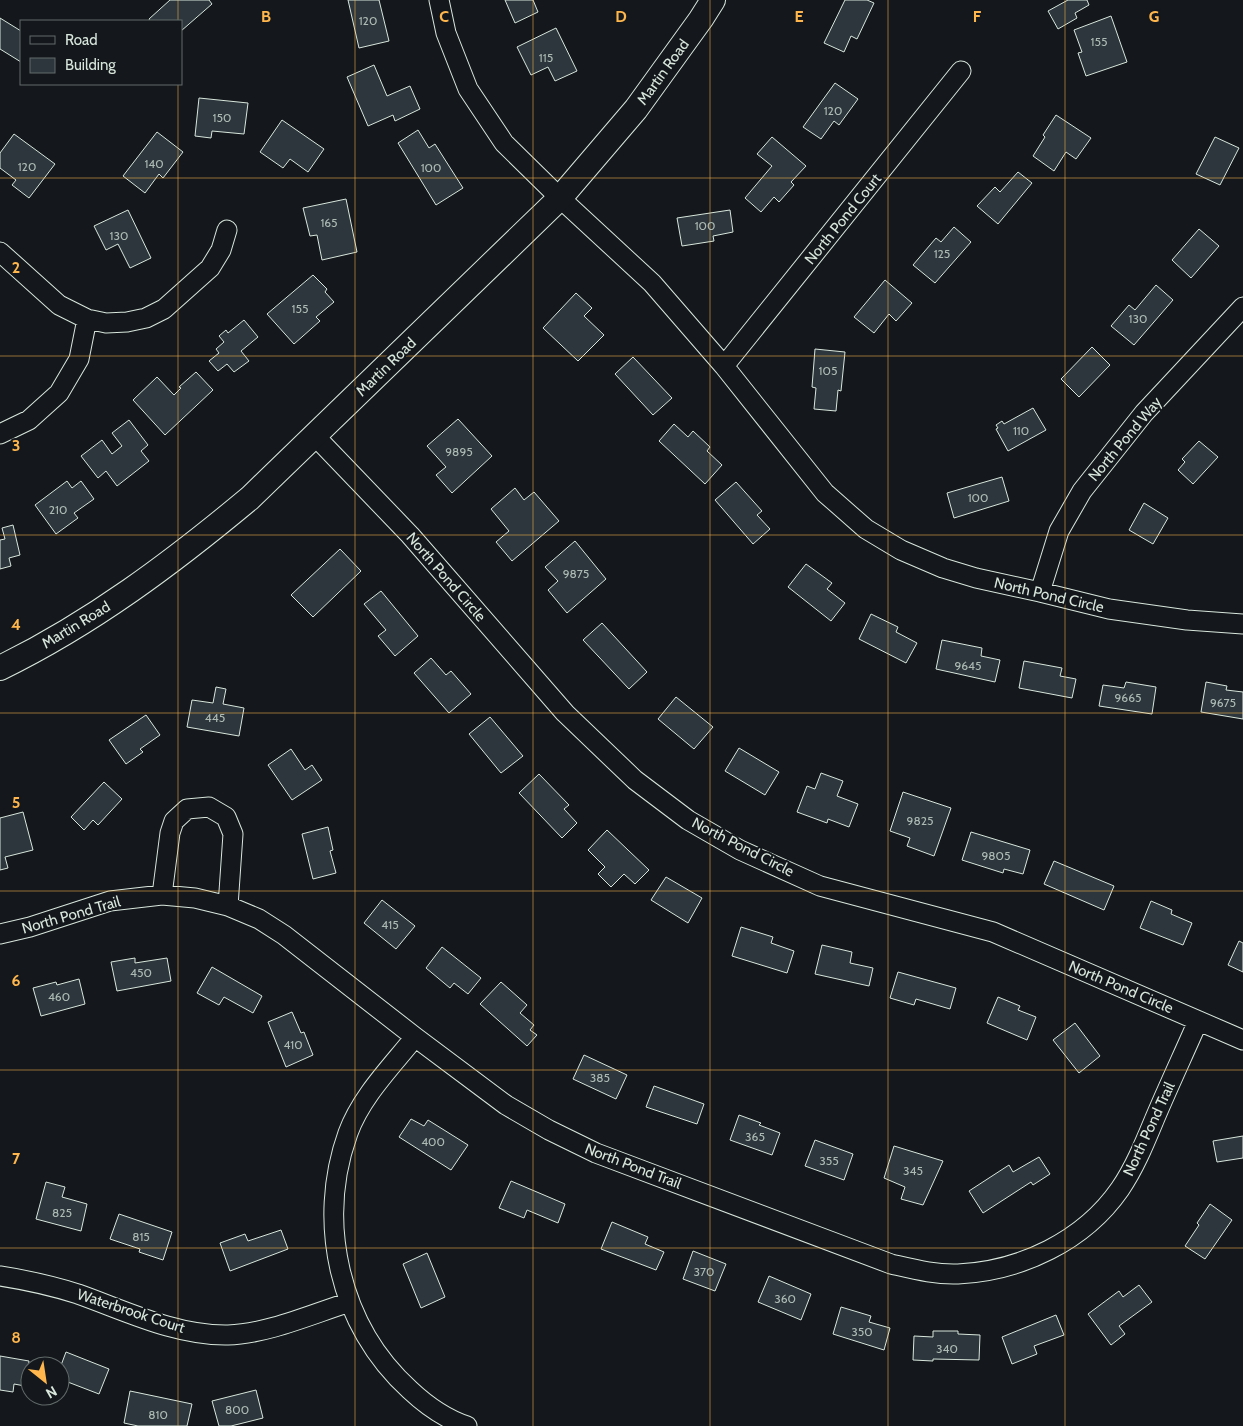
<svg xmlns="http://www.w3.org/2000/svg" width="1243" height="1426" font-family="Cabin,sans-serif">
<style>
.building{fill:#2c363c;stroke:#d8e6dc}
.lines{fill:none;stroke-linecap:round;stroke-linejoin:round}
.minor-casing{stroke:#d8e6dc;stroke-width:21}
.tertiary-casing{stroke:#d8e6dc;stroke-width:26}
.minor{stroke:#14181c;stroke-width:19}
.tertiary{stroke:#14181c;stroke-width:24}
.grid{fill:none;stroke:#ffb74d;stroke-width:1;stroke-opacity:0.55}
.labels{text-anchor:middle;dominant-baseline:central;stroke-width:4;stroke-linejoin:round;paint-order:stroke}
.number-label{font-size:12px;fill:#adbab4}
.street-label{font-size:15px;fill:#d8e6dc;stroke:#14181c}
.grid-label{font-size:16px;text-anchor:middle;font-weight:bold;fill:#ffb74d;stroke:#14181c;stroke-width:4;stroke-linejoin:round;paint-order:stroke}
</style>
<rect width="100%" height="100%" fill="#14181c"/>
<!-- building -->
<path class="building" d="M170,0H209L212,4L181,31V21H150L149,19Z
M348,0H379L389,41L359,48Z
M505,0H533L538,12L515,23Z
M845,0H867L874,3L857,39L851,36L844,52L824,43Z
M1068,0H1087L1089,5L1075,13L1077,18L1058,29L1048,11Z
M1111,16L1127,62L1086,76L1078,53L1082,52L1074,30Z
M0,18L21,31V62L0,49Z
M556,28L577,71L555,81L548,67L531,75L517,47Z
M374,65L387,96L410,86L420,109L395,121L393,115L368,126L347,77Z
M835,83L858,99L839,125L834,121L821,139L803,127Z
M199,98L248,103L244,134L212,131L211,138L195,136Z
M1056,115L1091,138L1076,159L1066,152L1054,171L1033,156L1045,137L1043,135Z
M282,120L324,149L308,172L290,159L283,168L260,152Z
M418,130L429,148L435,144L463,188L436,205L398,143Z
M157,132L183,152L163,178L159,174L145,193L123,176Z
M14,134L55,164L29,198L12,185L16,180L0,168V153Z
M772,137L806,166L791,182L794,185L779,202L774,197L761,212L745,198L772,166L757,154Z
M1215,137L1239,148L1220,185L1196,174Z
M1018,172L1032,183L998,224L977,206L995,187L1000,192Z
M346,199L357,252L322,260L317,235L310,236L303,208Z
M128,210L151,258L130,268L118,244L106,250L94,226Z
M730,210L733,232L713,236L714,241L682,246L677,218Z
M954,227L971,242L935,283L913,265L936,238L941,242Z
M1199,229L1219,246L1191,278L1172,260Z
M313,275L327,289L325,292L334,302L316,317L320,321L294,344L267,314Z
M885,280L912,303L896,321L889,314L874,333L854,317Z
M1156,285L1173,300L1134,345L1111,326L1129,305L1135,310Z
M576,293L592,308L584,316L604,335L578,361L543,328Z
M244,320L258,337L241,351L249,361L234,372L227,364L218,371L209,361L219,353L216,349L224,342L219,336L226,330L228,333Z
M1092,347L1110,365L1079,397L1061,379Z
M815,349L845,352L841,391L838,390L836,411L814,409L816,388L812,387Z
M633,357L672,398L653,415L615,374Z
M196,372L213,390L165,435L133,400L157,377L174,395L181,388L179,387Z
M1033,408L1046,430L1008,451L996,429L998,428L996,425L1002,421L1004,424Z
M458,419L492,456L452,493L436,475L446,467L427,446Z
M129,420L148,445L141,451L149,461L117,486L106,471L98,478L81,456L102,440L112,454L122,446L112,433Z
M674,424L688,437L693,431L710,447L707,451L722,465L705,484L659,441Z
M1199,441L1218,457L1193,484L1178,470L1185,462L1182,459Z
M1002,477L1009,501L954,518L947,493Z
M67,481L72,488L81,481L94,499L74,513L78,518L56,534L35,505Z
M736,482L762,511L757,515L770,529L753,544L715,500Z
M515,488L524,500L534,492L559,521L512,561L496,542L509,531L491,509Z
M1144,503L1168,518L1153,544L1129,530Z
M13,525L20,555L9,558L11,566L0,569V540L5,539L2,528Z
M575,541L606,579L567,613L548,590L558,581L545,567Z
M340,549L361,571L313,617L291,595Z
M806,564L832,583L827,589L845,603L831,621L788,587Z
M381,591L418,636L395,656L378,636L386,630L364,604Z
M871,614L898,627L896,632L917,643L906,663L859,639Z
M602,623L647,672L629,689L583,640Z
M942,640L982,648L981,656L1000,660L995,682L936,669Z
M431,658L446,675L451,671L471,694L449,713L414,673Z
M1024,661L1062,668L1060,676L1076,679L1072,698L1019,688Z
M1126,682L1156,687L1152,714L1099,706L1103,685L1124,688Z
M1206,682L1227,686L1226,690L1243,692V719L1201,712Z
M216,687L226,689L223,704L244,708L239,736L187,727L192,700L213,703Z
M676,697L713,727L694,749L658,719Z
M146,715L160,735L140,749L143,752L126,764L109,740Z
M490,717L523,756L501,773L469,734Z
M739,748L779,772L765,795L725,771Z
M291,749L305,770L312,765L322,780L292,800L268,765Z
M821,773L843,781L837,796L858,804L849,827L828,819L827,823L797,812L807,786L815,789Z
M539,774L569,805L564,809L577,823L562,838L519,793Z
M104,782L122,799L98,825L93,820L84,830L71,817Z
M903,792L951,808L934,856L907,846L910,838L890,831Z
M23,812L33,850L5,857L8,868L0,870V818Z
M328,827L333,850L330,851L336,873L313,879L302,834Z
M607,830L649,870L635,884L624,874L611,887L598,874L605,867L588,850Z
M971,832L1030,850L1023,874L1004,869L1003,873L962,860Z
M1054,861L1114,886L1104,910L1044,884Z
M666,877L702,898L688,923L651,900Z
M382,900L415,926L396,949L364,923Z
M1151,901L1172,910L1171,914L1192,923L1183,945L1140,928Z
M741,927L773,937L771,943L794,951L787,973L732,956Z
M1239,941L1243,943V972L1228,965Z
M822,945L852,952L850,963L873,968L869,986L815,974Z
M442,947L481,978L468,994L454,983L450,988L426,968Z
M135,958V963L167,958L171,981L117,991L111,962Z
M212,967L262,996L253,1013L224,997L219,1005L197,993Z
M898,972L956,988L950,1009L916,999L914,1005L890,998Z
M79,979L85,1004L41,1016L33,988L56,982L57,985Z
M501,982L527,1005L520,1013L534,1025L530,1030L537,1035L527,1046L480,1004Z
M998,997L1020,1006L1018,1010L1036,1017L1027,1040L987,1023Z
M292,1012L301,1033L304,1032L313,1055L286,1067L268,1022Z
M1075,1023L1100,1056L1079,1073L1053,1040Z
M584,1055L627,1075L616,1099L573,1079Z
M654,1086L704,1104L697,1124L646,1107Z
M739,1115L761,1123L759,1125L780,1133L772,1155L730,1140Z
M411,1119L424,1126L428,1120L468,1145L451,1170L399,1137Z
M1243,1136V1158L1217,1162L1213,1141Z
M815,1140L853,1154L844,1180L805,1166Z
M894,1146L943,1161L923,1205L901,1199L905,1187L884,1178Z
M1039,1157L1050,1174L1033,1185L1031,1182L983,1213L969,1191L1009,1165L1013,1172Z
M511,1181L565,1204L558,1223L527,1210L524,1218L499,1208Z
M46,1182L65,1187L62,1197L87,1204L81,1231L36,1219Z
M1210,1204L1232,1220L1205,1259L1185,1246L1199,1225L1197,1223Z
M119,1214L172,1232L163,1260L139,1252L140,1249L110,1239Z
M612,1222L648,1237L645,1244L664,1252L656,1270L601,1249Z
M281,1230L288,1249L230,1271L220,1243L245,1234L248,1241Z
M693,1251L726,1264L715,1291L683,1279Z
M427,1253L445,1297L421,1308L403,1264Z
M769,1276L811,1294L801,1320L758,1302Z
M1139,1285L1152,1302L1119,1326L1125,1334L1111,1345L1088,1314L1119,1291L1123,1297Z
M841,1307L871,1316L869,1322L890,1328L884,1350L833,1334Z
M1056,1315L1064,1335L1034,1346L1037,1354L1012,1364L1002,1337Z
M933,1331H958V1334L980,1335L979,1360L933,1359V1361L913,1360L914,1336L933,1337Z
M66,1352L109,1369L99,1394L60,1379V1368Z
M0,1356L29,1361L25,1386L14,1384L13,1392L0,1390Z
M256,1390L263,1418L231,1426H219L212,1401Z
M130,1391L192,1404L187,1426H138L124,1423Z"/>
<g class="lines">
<defs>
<path id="minor" d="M439,0L446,33L468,89L504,143L560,198L652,283L724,366L825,493L866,529L901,550L943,568L976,578L1040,592L1109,609L1187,620L1243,624
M0,252L59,305L87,319L106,323L127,322L146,318L164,309L210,268L221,250L227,230
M724,366L961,71
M0,434L29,420L59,393L79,359L87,319
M315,436L410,535L565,713L635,780L688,820L740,850L820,886L993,932L1243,1040
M1040,592L1059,531L1082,491L1144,413L1243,307
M162,895L170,833L174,821L187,809L209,807L226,817L233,834L228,906
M0,934L30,927L110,901L162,895L195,898L228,906L259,919L284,935L415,1037L506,1105L549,1130L596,1153L891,1264C913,1269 936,1275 958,1274C1021,1271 1084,1241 1120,1189C1135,1167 1145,1142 1155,1118C1169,1085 1184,1053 1198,1021
M415,1037C391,1067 361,1097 348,1133C316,1222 339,1326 410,1390C426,1405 446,1419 467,1426
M0,1276C26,1280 53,1286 78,1294C126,1311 176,1336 228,1335C267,1334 312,1314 350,1302"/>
<path id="tertiary" d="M0,668C92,623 172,563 250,498L560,198L636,109L701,19L713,0"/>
</defs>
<!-- minor casing -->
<use href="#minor" class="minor-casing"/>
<!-- tertiary casing -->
<use href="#tertiary" class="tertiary-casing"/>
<!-- minor -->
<use href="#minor" class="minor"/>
<!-- tertiary -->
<use href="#tertiary" class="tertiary"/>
</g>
<!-- grid -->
<path class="grid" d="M178,0V21M355,0V1426M533,0V1426M710,0V1426M888,0V1426M1065,0V1426M178,84V1426M0,178H1243M0,356H1243M0,535H1243M0,713H1243M0,891H1243M0,1070H1243M0,1248H1243"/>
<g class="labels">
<!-- number labels -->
<g class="number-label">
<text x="368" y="20">120</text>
<text x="1099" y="41">155</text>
<text x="546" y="57">115</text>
<text x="833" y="110">120</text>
<text x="222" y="117">150</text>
<text x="154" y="163">140</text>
<text x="27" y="166">120</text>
<text x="431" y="167">100</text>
<text x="329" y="222">165</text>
<text x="705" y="225">100</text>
<text x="119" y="235">130</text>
<text x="942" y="253">125</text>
<text x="300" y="308">155</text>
<text x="1138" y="318">130</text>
<text x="828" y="370">105</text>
<text x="1021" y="430">110</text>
<text x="459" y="451">9895</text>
<text x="978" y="497">100</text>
<text x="58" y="509">210</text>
<text x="576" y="573">9875</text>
<text x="968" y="665">9645</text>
<text x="1128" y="697">9665</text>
<text x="1223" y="702">9675</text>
<text x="215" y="717">445</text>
<text x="920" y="820">9825</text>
<text x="996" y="855">9805</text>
<text x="390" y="924">415</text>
<text x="141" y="972">450</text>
<text x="59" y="996">460</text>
<text x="293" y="1044">410</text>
<text x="600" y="1077">385</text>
<text x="755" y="1136">365</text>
<text x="433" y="1141">400</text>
<text x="829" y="1160">355</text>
<text x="913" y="1170">345</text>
<text x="62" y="1212">825</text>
<text x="141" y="1236">815</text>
<text x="704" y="1271">370</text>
<text x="785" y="1298">360</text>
<text x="862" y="1331">350</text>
<text x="947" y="1348">340</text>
<text x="237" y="1409">800</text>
<text x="158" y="1414">810</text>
</g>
<!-- street labels -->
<g class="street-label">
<text transform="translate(663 72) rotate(-54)">Martin Road</text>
<text transform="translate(843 219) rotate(-51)">North Pond Court</text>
<text transform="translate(386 367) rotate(-44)">Martin Road</text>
<text transform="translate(1125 439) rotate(-50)">North Pond Way</text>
<text transform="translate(446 577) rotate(49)">North Pond Circle</text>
<text transform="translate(1049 595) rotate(13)">North Pond Circle</text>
<text transform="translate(76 625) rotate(-31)">Martin Road</text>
<text transform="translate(743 847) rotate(27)">North Pond Circle</text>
<text transform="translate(71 915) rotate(-16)">North Pond Trail</text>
<text transform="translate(1121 987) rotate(23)">North Pond Circle</text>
<text transform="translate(1149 1129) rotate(-65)">North Pond Trail</text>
<text transform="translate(633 1166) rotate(21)">North Pond Trail</text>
<text transform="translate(131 1311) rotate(18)">Waterbrook Court</text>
</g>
</g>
<g class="grid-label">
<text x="266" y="22">B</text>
<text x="444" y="22">C</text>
<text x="621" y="22">D</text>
<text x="799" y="22">E</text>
<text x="977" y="22">F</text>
<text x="1154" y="22">G</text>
<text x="16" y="273">2</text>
<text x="16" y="451">3</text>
<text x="16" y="630">4</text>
<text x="16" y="808">5</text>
<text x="16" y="986">6</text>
<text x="16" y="1164">7</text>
<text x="16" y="1343">8</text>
</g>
<!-- legend -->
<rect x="20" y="20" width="162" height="65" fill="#14181c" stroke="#626a69"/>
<rect x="30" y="36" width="25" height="8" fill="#14181c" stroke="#626a69"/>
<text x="65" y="45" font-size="15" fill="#d8e6dc">Road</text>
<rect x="30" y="58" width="25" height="15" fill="#2c363c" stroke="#626a69"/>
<text x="65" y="70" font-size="15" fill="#d8e6dc">Building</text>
<!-- north arrow -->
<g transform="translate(45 1381) rotate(150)"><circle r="24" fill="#14181c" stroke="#626a69"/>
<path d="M0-4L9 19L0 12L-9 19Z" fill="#ffb74d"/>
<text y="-8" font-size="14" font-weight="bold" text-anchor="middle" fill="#d8e6dc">N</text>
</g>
</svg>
